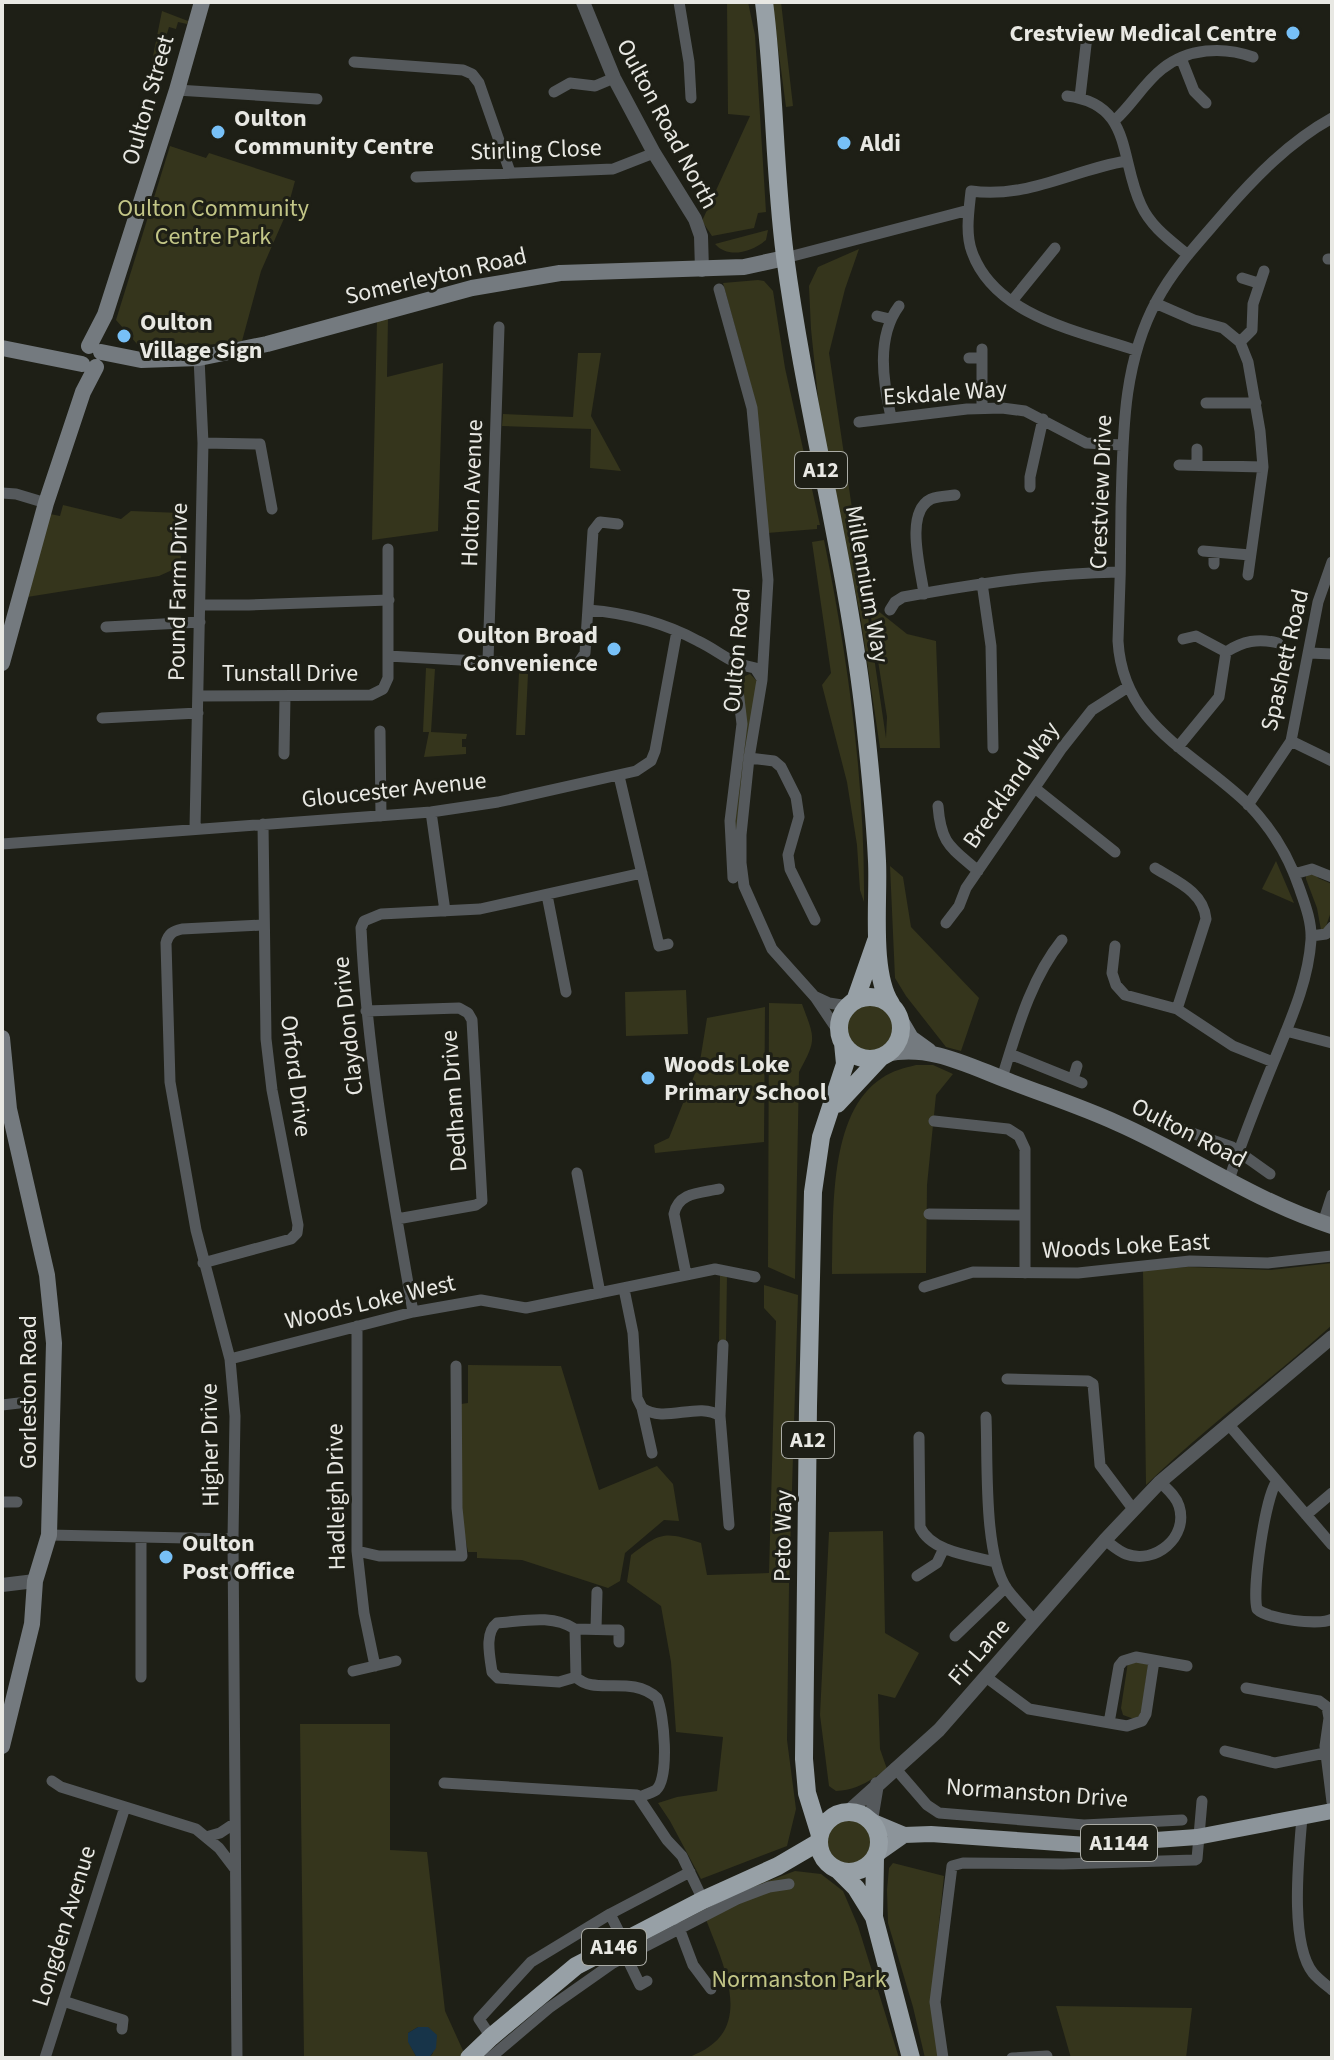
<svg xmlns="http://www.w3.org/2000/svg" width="1334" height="2060" font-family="'Source Sans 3',sans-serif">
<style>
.green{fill:#35351c}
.water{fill:#173449}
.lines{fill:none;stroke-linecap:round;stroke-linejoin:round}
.minor{stroke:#55595c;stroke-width:11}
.tertiary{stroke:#55595c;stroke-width:14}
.secondary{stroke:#747a7f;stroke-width:16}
.primary{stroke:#8c949a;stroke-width:16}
.trunk{stroke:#97a0a6;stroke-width:18}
.poi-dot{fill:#77c0f7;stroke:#1e1f16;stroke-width:3}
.labels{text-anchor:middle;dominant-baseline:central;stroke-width:6;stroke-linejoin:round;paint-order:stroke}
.shield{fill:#1e1f16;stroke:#abaca6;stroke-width:2}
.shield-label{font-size:22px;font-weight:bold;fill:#e8e8e3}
.poi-label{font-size:24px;font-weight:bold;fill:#e8e8e3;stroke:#1e1f16;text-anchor:start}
.street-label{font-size:24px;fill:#e8e8e3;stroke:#1e1f16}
.park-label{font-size:24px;fill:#c3c687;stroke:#1e1f16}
</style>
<rect width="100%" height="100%" fill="#1e1f16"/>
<!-- green -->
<path class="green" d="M727,2H748L755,35L766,212L758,213L754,228L712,236L702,221L750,116L728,114Z
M772,2H781L793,106L786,107Z
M162,11L188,21L187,24L178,22L176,29L169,27L158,63L152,61Z
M170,146L206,158L209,153L295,181L286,214L261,271L242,341L144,352L116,320Z
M768,230L766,240C752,252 728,259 715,244Z
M859,249L845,289L829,353L886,738L887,717L871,617L877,610L907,634L936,641L940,748H880L860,614L821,427L811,329L809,286L818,267Z
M758,280L764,281L773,291L785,368L820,525H817V529L767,533L754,397L723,283Z
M388,317L387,377L443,363L438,531L372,540L377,320Z
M578,353H601L591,416L621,471L590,468L591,429L502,426L503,414L573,417Z
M63,505L121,519L131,511L180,513L181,566L159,576L27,597L50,514L60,516Z
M824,540C848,659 865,781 864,902L860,890L857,845L847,782L822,685L831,673L812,542Z
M426,668L435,669L431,732L467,734L466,739H462V747H466V754L424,757L429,732H423Z
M519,673L528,674L525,735H516Z
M750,674L757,681L735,863L733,847L742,683L745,676Z
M1276,861L1294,903L1262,889Z
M890,866L903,877L911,927L979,998L961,1051L946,1047L906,996L895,978Z
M1317,874L1318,878L1332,884V909L1325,929L1321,930L1317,908L1306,879V875Z
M686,990L688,1034L626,1036L625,992Z
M846 1028a25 25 0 1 1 50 0a25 25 0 1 1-50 0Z
M769,1003L802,1004C815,1039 817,1039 799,1072L795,1279L768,1267Z
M765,1007L764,1142L655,1153L654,1145L669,1138L700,1061L707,1018Z
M916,1065H933L953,1074L936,1095L927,1185L926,1273L832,1274C834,1217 827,1113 882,1078C892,1071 904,1068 916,1065Z
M1332,1263V1325C1271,1380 1204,1428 1146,1485L1143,1270L1188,1267L1271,1270Z
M720,1275H727L726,1341H719Z
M764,1285L798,1295L789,1585L787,1740L796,1809L787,1846L701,1879L670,1821L658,1803L677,1797L717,1791L723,1737L676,1732L671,1662L661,1606L627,1582L631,1555C661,1532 664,1531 701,1543L707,1575L769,1573L776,1321L764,1308Z
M468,1365L561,1366L599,1490L657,1466L673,1484L679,1521L664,1520L625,1553L620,1581L608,1588L522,1560L477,1558V1552H468L460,1510L461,1404L468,1403Z
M883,1531L885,1633L919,1653L895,1698L878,1694L880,1749L887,1769C870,1781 857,1790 836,1791L829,1786L820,1715L829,1532Z
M1128,1662H1145L1148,1665L1141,1715L1134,1719L1123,1715L1121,1708Z
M300,1724H390V1850L427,1852L445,2011L465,2055L462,2058H429L433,2053L428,2027H418L408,2033L410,2045L417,2058H304Z
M827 1842a23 23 0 1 1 46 0a23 23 0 1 1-46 0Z
M893,1863L944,1876L931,1999L940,2058H925L913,2007L888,1923L887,1890L889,1868Z
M795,1871L821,1874L843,1891L858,1926L899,2058H688C695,2054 704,2051 710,2046C753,2016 717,1951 704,1914L752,1887Z
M1056,2006L1192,2008L1186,2058H1071Z"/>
<!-- water -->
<path class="water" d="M418,2027H428L437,2035L436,2048L429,2058H417L408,2042V2033Z"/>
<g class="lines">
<!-- minor -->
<path class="minor" d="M679,2L689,62L691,98
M1181,58L1194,91L1206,103
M354,62L463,70L472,74L479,83L510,172
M177,90L317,99
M554,92L570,83L595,86L614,78
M1067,96C1133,104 1119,158 1141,205C1151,227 1170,240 1188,255
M1080,97L1087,36
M1115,120C1132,105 1144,83 1162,69C1188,48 1223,46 1253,57
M1126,161C1073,170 1026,199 971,191C969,210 965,234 972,252C995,316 1078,331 1135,350
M416,177L613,169L654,153
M785,258L969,210
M1328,259H1332
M1242,278L1258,283
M719,289L752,408L768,580L762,680L749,758L741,835V863L744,886L772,949L815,997L840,1034
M1012,301L1055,248
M1155,303L1194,320L1223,328L1240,342L1248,362L1260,431L1263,467L1248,575
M877,316L890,319
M1240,342L1252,330L1253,304L1264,271
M969,358H982
M1206,403H1256
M982,408V349
M891,417C883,382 876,337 899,306
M859,422L967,409L1002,408L1025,411L1086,443L1122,445
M203,443L260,444L272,509
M1179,465L1263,467
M1197,465V449
M1030,487V477L1043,419
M2,493L16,494L46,503
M1203,551L1250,555
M1214,564V552
M982,583L991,646L993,748
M924,594C921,570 904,512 931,499C938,496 948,496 955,495
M200,605H249L389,600
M588,610C625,613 665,623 698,641C721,652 728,663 755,668L762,679
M890,610L895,602L903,597C975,584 1047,573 1120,572
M106,627L200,622
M1183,639L1196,636L1226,652C1243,641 1258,638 1278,643
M1310,653L1332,654
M388,656L571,666L577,665L585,653L593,531L600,522L618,524
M488,661L499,327
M199,696L371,695L383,689L388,678V549
M102,718L198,713
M380,731L381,816
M1291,741L1332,761
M1178,747L1219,697L1226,652
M284,754L285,696
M749,758L774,761L781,767L796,797L799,817L788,855L790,869L815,920
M619,776L659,946L668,944
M1036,789L1115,852
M1248,805L1291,741L1318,602L1332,562
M938,806C941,845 951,847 978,871
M431,812L445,911
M195,828L203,443L199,358
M2,844L431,812L498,802L636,771L651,761L655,751L677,631
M1155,868C1176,881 1204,892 1206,919L1177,1009
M1294,874L1312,869L1332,877
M733,878L730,821L742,724L735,665
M547,895L566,992
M946,923L959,906L966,888L1062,748L1092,710L1128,687
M1311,936L1326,934L1332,927
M1115,946L1112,973L1116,985L1125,995L1177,1009L1233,1046L1273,1062
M816,997L829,1003L848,1006
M366,1011L459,1008L468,1013L472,1020L482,1201L476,1205L397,1219
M1286,1031L1332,1043
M1010,1054L1082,1083
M1002,1078C1017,1030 1030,980 1062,940
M1073,1079L1077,1066
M1149,1118L1232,1147L1270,1174
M934,1121L1008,1129L1019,1136L1025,1149V1273
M577,1173L600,1293
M1229,1180C1242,1140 1258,1100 1274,1061C1290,1021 1308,983 1311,940C1312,922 1305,904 1299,887C1289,857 1271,828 1249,805C1195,752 1123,727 1118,641C1120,596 1121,552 1121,507C1123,436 1122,364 1157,300C1174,268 1199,242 1223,214C1254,178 1290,141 1332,118
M929,1214L1025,1215
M1323,1223L1332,1195
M203,1263L291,1239L297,1233L298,1225L272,1090L266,1039L263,824
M686,1274L674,1214C678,1192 701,1193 719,1189
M924,1287L973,1272L1078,1273L1190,1261L1268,1263L1332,1256
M624,1289L633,1333L637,1398L642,1408L652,1453
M413,1312C391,1185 367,1058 361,928L364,921L381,914L480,909L642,873
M357,1326V1551L364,1613L375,1666
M230,1359L413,1312L481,1300L526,1308L715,1269L755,1277
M1007,1379L1088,1381L1093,1384L1100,1465L1133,1509
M2,1405L19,1403
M642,1408C665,1424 698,1401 720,1416L729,1525
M720,1416L723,1345
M986,1417C988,1460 983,1554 1007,1589C1015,1600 1026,1611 1035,1621
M1229,1425L1332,1545
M919,1437L920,1527C931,1552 972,1556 996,1562
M1277,1481C1265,1497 1252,1589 1257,1609C1267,1619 1319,1626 1332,1619
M2,1502H17
M1306,1515L1332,1493
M49,1535L233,1539
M1105,1540C1112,1545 1118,1551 1126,1554C1155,1565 1189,1537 1179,1506C1176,1496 1167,1489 1160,1482
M357,1551L379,1556H462L457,1508L456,1366
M917,1576L937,1563L944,1548
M575,1629C552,1614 524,1621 497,1623C484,1633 490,1657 492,1672L498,1678L559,1682L576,1677
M596,1629L597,1592
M955,1636L1006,1587
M619,1642V1630L575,1629L576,1677C594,1696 631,1674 657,1698C664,1713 670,1778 656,1790C652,1793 644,1795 639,1797
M353,1671L396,1661
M141,1677V1537
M986,1677L1029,1709L1127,1726L1142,1721L1146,1714L1154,1661
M1246,1688L1319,1701L1327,1707L1329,1718L1325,1746L1332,1802
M1109,1723L1119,1666L1123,1661L1136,1657L1187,1666
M1225,1751L1275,1763L1325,1753
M895,1768L927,1805L939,1813L1084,1825L1182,1820
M52,1781L61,1787L196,1829L219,1848L235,1869
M444,1783L637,1795L667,1840L682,1856L703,1900
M1302,1817C1299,1855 1289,1943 1313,1973C1318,1979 1326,1985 1332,1990
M206,1837L220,1833L235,1823
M610,1914L624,1942
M679,1928L693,1965L711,1989
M626,1956L640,1985L647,1981
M63,2001L123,2020L122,2029
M491,2037L479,2019L531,1962L610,1914L690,1872
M45,2058L125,1807
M237,2058L233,1539L235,1416L230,1359L196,1230L170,1082L166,943C168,934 173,931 182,929L263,925
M490,2058L549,2008L613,1963L737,1899L769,1887L789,1884
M943,2058L935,2002L952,1866L963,1863L1063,1864L1195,1860L1197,1859L1202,1801
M1012,2058L1047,2056"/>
<!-- tertiary -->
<path class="tertiary" d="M583,2L614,78L654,153L695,219L701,236L702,270
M2,1585L35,1581
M849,1811L939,1730L1105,1540L1160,1482L1332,1337
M871,1820L877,1784"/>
<!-- secondary -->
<path class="secondary" d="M89,346L105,315L177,90L202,2
M2,348L82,364
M101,352L141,360L199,358L267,344L472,288L560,273L744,267L785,258
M2,663L46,503L83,392L96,367
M901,1021L911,1038L929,1051
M2,1038L9,1109L47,1275L54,1343L49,1535L35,1581L32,1624L2,1746
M886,1054C930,1044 969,1066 1009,1081C1045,1095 1082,1107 1117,1123C1190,1155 1256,1202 1332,1226"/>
<!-- primary -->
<path class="primary" d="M873,1822L904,1835L931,1834L1087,1845L1197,1837L1332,1811
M877,1854L904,1835"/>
<!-- trunk -->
<path class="trunk" d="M764,2C775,86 774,172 785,256C806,413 848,565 865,722C870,769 875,815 877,861C879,900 870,972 891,1004
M839 1028a31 31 0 1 1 62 0a31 31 0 1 1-62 0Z
M855,1001L876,941
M837,1104L880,1058
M819 1842a30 30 0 1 1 60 0a30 30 0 1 1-60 0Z
M820,1835L807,1793L804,1759L808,1406L813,1192L821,1137L845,1064L843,1043
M838,1870L856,1888L874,1917L911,2058
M874,1917L875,1857
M469,2058L491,2037L576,1966L703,1900L778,1866L819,1842"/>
</g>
<!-- markers -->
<g class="poi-dot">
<circle cx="1293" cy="33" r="8"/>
<circle cx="218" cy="132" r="8"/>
<circle cx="844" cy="143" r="8"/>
<circle cx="124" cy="336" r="8"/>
<circle cx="614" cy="649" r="8"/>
<circle cx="648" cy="1078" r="8"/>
<circle cx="166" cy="1557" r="8"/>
</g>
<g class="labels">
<!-- shield labels -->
<g class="shield">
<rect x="795" y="452" width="52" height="36" rx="6"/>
<rect x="782" y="1422" width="52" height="36" rx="6"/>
<rect x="1081" y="1825" width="76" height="36" rx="6"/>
<rect x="582" y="1929" width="64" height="36" rx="6"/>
</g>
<g class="shield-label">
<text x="821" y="470">A12</text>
<text x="808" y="1440">A12</text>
<text x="1119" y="1843">A1144</text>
<text x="614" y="1947">A146</text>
</g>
<!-- poi labels -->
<g class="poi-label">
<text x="1277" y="33" text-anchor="end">Crestview Medical Centre</text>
<text x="234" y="118">Oulton<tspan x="234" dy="28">Community Centre</tspan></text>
<text x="860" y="143">Aldi</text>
<text x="140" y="322">Oulton<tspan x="140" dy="28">Village Sign</tspan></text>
<text x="598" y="635" text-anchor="end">Oulton Broad<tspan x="598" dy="28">Convenience</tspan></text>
<text x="664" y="1064">Woods Loke<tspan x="664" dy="28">Primary School</tspan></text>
<text x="182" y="1543">Oulton<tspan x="182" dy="28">Post Office</tspan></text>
</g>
<!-- street labels -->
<g class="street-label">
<text transform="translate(148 100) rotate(-74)">Oulton Street</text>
<text transform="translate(667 124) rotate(62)">Oulton Road North</text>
<text transform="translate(536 150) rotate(-2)">Stirling Close</text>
<text transform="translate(436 276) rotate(-13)">Somerleyton Road</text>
<text transform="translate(945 393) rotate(-4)">Eskdale Way</text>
<text transform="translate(1101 492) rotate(-88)">Crestview Drive</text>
<text transform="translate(472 493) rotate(-88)">Holton Avenue</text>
<text transform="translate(867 584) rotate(80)">Millennium Way</text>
<text transform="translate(178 592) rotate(-89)">Pound Farm Drive</text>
<text transform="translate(737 650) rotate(-85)">Oulton Road</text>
<text transform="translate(1285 660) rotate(-77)">Spashett Road</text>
<text x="290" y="673">Tunstall Drive</text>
<text transform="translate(1011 785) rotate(-55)">Breckland Way</text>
<text transform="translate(394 790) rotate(-6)">Gloucester Avenue</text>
<text transform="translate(348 1026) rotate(-96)">Claydon Drive</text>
<text transform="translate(296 1076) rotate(83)">Orford Drive</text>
<text transform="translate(454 1101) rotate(-94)">Dedham Drive</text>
<text transform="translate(1189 1133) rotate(27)">Oulton Road</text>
<text transform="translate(1126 1246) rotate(-3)">Woods Loke East</text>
<text transform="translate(370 1302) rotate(-13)">Woods Loke West</text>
<text transform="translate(28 1392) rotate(-90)">Gorleston Road</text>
<text transform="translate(210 1445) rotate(-91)">Higher Drive</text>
<text transform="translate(336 1497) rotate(-91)">Hadleigh Drive</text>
<text transform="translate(783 1536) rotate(-89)">Peto Way</text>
<text transform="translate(979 1652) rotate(-49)">Fir Lane</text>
<text transform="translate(1037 1793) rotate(4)">Normanston Drive</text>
<text transform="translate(64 1926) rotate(-73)">Longden Avenue</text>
</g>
<!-- park labels -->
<g class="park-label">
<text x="213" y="208">Oulton Community<tspan x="213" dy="28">Centre Park</tspan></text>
<text x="799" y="1979">Normanston Park</text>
</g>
</g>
<!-- border -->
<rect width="1334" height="2060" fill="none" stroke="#e8e8e3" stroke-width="8"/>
</svg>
